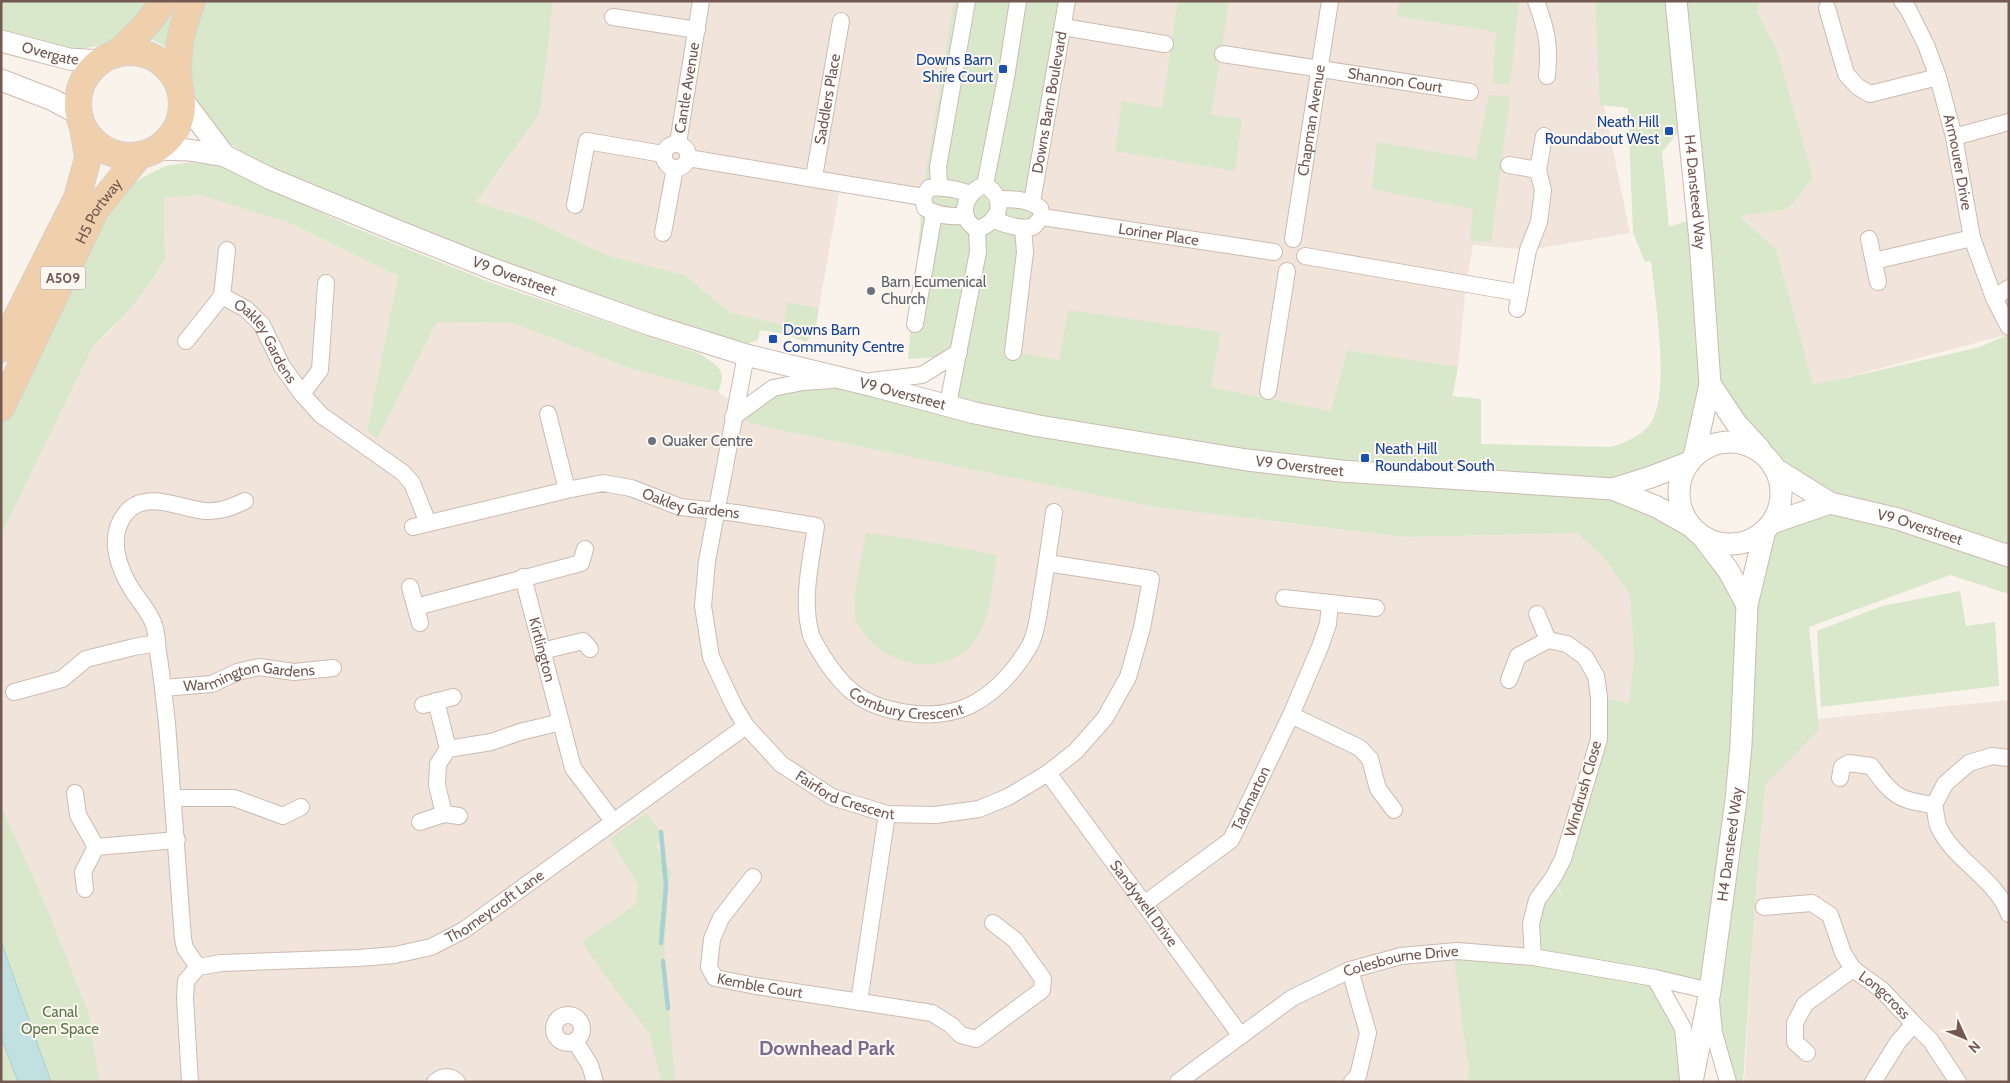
<svg xmlns="http://www.w3.org/2000/svg" width="2010" height="1083" font-family="Cabin,sans-serif">
<style>
.residential{fill:#f1e4da}
.green{fill:#d9e7cb;fill-rule:evenodd}
.water{fill:#c1e0e2;stroke:#a9d0d3}
.lines{fill:none;stroke-linecap:round;stroke-linejoin:round}
.stream{stroke:#a9d0d3;stroke-width:4.5}
.minor-casing{stroke:#ccbbb2;stroke-width:18}
.tertiary-casing{stroke:#ccbbb2;stroke-width:23}
.primary-casing{stroke:#d8d1ce;stroke-width:28}
.minor{stroke:#fff;stroke-width:16}
.tertiary{stroke:#fff;stroke-width:21}
.primary{stroke:#f0d0ac;stroke-width:26}
.transit-dot{fill:#1a4fb4;stroke:#fdf7f1;stroke-width:2}
.worship-dot{fill:#6b7280;stroke:#fdf7f1;stroke-width:2}
.labels{text-anchor:middle;dominant-baseline:central;stroke-width:4;stroke-linejoin:round;paint-order:stroke}
.shield{fill:#fdf7f1;stroke:#9c8881;stroke-width:1}
.shield-label{font-size:14px;font-weight:bold;fill:#735951}
.street-label{font-size:15px;fill:#735951;stroke:#fdf7f1}
.transit-label{font-size:15px;fill:#164399;stroke:#fdf7f1;text-anchor:end}
.worship-label{font-size:15px;fill:#5b616d;stroke:#fdf7f1;text-anchor:start}
.park-label{font-size:15px;fill:#5c774a;stroke:#fdf7f1}
.district-label{font-size:20px;font-weight:bold;fill:#7e698e;stroke:#fdf7f1}
</style>
<rect width="100%" height="100%" fill="#faf3eb"/>
<!-- residential -->
<path class="residential" d="M553,1H955L923,197L841,182L819,308L789,302L783,325L729,312L685,275L606,255L533,220L476,202L540,113Z
M1067,1H1595L1601,92L1630,233L1528,250L1473,245L1466,284L1458,367L1347,350L1331,411L1211,387L1221,332L1068,311L1059,360L1013,352Z
M1760,1H2009V334L1833,381L1813,384L1776,249L1740,215L1788,209L1813,178L1777,50L1757,12Z
M201,195L290,223L398,276L367,431L377,438L437,322L513,323L629,368L718,392L770,428L1155,507L1405,537L1576,533L1600,553L1630,594L1634,657L1629,703L1600,697L1599,739L1533,957L1469,1070L1467,1082H99L89,1014L44,901L1,805V535L93,346L110,331L153,280L161,267L165,259L164,198Z
M2009,700V1082H1744L1756,891L1765,785L1819,730L1818,719Z"/>
<!-- green -->
<path class="green" d="M1,1H150C141,11 133,22 124,31C91,62 40,44 1,35Z
M173,1H182L166,47L149,38Z
M192,1H553L540,113L476,202L533,220L606,255L685,275L729,312L783,325L788,302L819,308L815,332L806,342L785,334L760,330L758,340L747,344L653,315L494,263L264,167L227,142L206,117L195,96L190,83Z
M954,1H1067L1014,352L1059,360L1068,310L1221,332L1211,387L1331,411L1347,350L1458,367L1450,409L1453,396L1481,399V444L1611,447C1626,442 1643,436 1652,421C1670,388 1655,300 1651,261L1645,262L1633,233L1628,108L1600,105L1595,1H1760L1757,12L1777,50L1813,178L1788,209L1740,216L1776,249L1813,384L1833,381L1980,347L2009,334V594L1950,575L1809,627L1819,730L1765,785L1756,891L1743,1082H1729L1710,991L1655,979L1683,1028L1689,1082H1467L1469,1070L1453,951L1533,957L1531,924L1555,883L1563,899L1557,883L1595,756L1599,697L1629,703L1634,657L1630,594L1600,553L1576,533L1405,537L1155,507L770,428L733,417L803,382L948,404L958,356L908,359L924,184ZM1687,121L1695,199L1710,217L1697,218L1662,229L1669,227L1662,152ZM1710,384L1774,468L1830,503L1765,530L1747,604L1692,527L1614,489L1694,457Z
M1178,1H1229L1211,115L1242,119L1235,171L1115,151L1122,101L1162,108Z
M1399,1H1519L1510,85L1493,83L1496,32L1397,16Z
M1489,95L1510,97L1491,242L1470,241L1473,209L1372,189L1377,142L1476,159Z
M192,162L221,166L348,225L492,283L700,354C718,366 728,370 718,392L629,368L513,323L437,322L377,439L367,431L398,276L290,223L200,195L164,198L165,259C149,290 119,322 93,346L1,535V408L96,209L143,177L166,166Z
M866,533L907,538L997,555C992,583 992,616 975,640C950,676 896,669 869,639C865,634 858,626 856,620C851,599 862,556 866,533Z
M1960,591L1966,626L1995,622L1999,686L1821,707L1817,631L1882,606Z
M1,805L44,901L89,1014L99,1082H51L1,941Z
M646,813L665,838L655,845L672,874L669,880L664,955L675,1082H662L649,1032L614,988L582,942L636,904L638,885L610,839Z
M1,1037L18,1082H1Z"/>
<!-- water -->
<path class="water" d="M1,941L51,1082H18L1,1037Z"/>
<g class="lines">
<!-- stream -->
<path class="stream" d="M661,943L666,886L661,832
M663,961L668,1008"/>
<defs>
<g id="minor">
<path d="M1536,1C1547,31 1550,45 1547,76"/>
<path id="s1" d="M1902,1L1908,9L1926,45L1938,77L1954,137L1972,238L1994,298L2009,327"/>
<path d="M1827,8L1846,74L1858,87L1870,94L1938,77"/>
<path d="M613,17L697,30"/>
<path d="M1063,27L1165,44"/>
<path id="s2" d="M1223,54L1470,92"/>
<path d="M1954,137L2009,122"/>
<path id="s3" d="M678,143L701,1"/>
<circle cx="676" cy="156" r="12"/>
<path d="M688,158L923,197"/>
<path d="M1509,165L1538,170"/>
<path id="s4" d="M814,177L841,21"/>
<path d="M985,185L1006,78L1018,1"/>
<path d="M985,185C1007,198 1001,222 977,229C956,218 965,191 985,185Z"/>
<path d="M939,186L938,167L967,1"/>
<path id="s5" d="M1032,202L1067,1"/>
<path d="M575,205L587,141L663,154"/>
<path d="M966,216C951,217 938,216 925,208L923,197L929,188C943,186 957,189 970,194"/>
<path id="s6" d="M1042,217L1274,252"/>
<path d="M993,219C1007,226 1019,229 1033,227L1042,217L1040,208C1028,199 1013,199 998,199"/>
<path d="M663,233L675,168"/>
<path id="s7" d="M1293,239L1330,1"/>
<path d="M1869,239L1878,282"/>
<path d="M1305,256L1520,293"/>
<path d="M1874,261L1972,238"/>
<path id="s8" d="M222,296L246,309L262,325L282,366L302,394L321,415L402,472L412,483L428,523"/>
<path d="M1994,298L2009,288"/>
<path d="M1517,309L1528,250L1539,222L1543,190L1538,170L1544,136"/>
<path d="M915,324L934,213"/>
<path d="M186,341L222,296L227,250"/>
<path d="M1013,352L1025,252L1023,228"/>
<path id="s9" d="M746,355L707,561L703,606L711,657L734,706L746,726L781,764L832,797L887,814L935,815L979,809L1008,797L1048,773L1076,751L1105,718L1128,677L1142,628L1151,579L1047,563"/>
<path d="M871,381L922,375L959,352"/>
<path d="M1268,391L1287,271"/>
<path d="M302,394L320,370L326,283"/>
<path d="M948,404L978,252L977,229"/>
<path d="M548,414L567,490"/>
<path d="M733,417L773,388L803,382L832,380"/>
<path id="s10" d="M413,527L567,490L603,483L631,488L680,507L736,513L816,526C811,561 801,600 811,635C813,641 817,646 820,652C828,665 836,677 848,688C876,714 934,722 969,706C996,693 1015,671 1030,645C1036,634 1038,618 1040,605C1045,574 1050,543 1054,512"/>
<path id="s11" d="M523,577L573,768L613,821"/>
<path d="M410,587L420,623"/>
<path d="M1284,598L1376,608"/>
<path d="M416,607L581,563L585,549"/>
<path d="M1537,614L1548,640"/>
<path d="M542,651L583,641L590,649"/>
<path d="M1509,680L1518,656L1548,640L1567,644L1585,657L1596,676L1599,697V739L1563,859L1553,878L1537,900L1531,924L1533,957"/>
<path id="s12" d="M163,688L212,684L237,672L259,667L294,672L333,668"/>
<path d="M14,692L62,679L86,659L134,647L157,643"/>
<path d="M436,701L448,749L438,764L437,785L444,814L459,816"/>
<path d="M423,705L453,697"/>
<path d="M1291,715L1360,748L1370,759L1378,789L1394,810"/>
<path d="M448,749L491,742L520,732L561,722"/>
<path id="s13" d="M1048,773L1241,1036"/>
<path d="M1840,778L1842,767L1849,763L1871,766C1893,796 1897,800 1934,805L1945,784L1969,763L1992,756L2009,758"/>
<path d="M75,793L78,815L96,847L83,872L85,889"/>
<path d="M173,798H234L283,816L301,807"/>
<path d="M1934,805C1936,812 1936,822 1939,828C1956,862 1995,878 2009,914"/>
<path d="M420,822L444,814"/>
<path d="M96,847L177,840"/>
<path id="s14" d="M753,877L721,918L712,939L709,967L715,978L756,986L932,1013L951,1025L961,1035L976,1039L1042,990L1043,979L1015,940L993,923"/>
<path id="s15" d="M1144,904L1231,840L1291,715L1320,647L1328,624L1330,603"/>
<path d="M1764,907L1812,903L1830,915L1843,953L1853,969L1805,1004L1795,1023V1042L1807,1053"/>
<path id="s16" d="M198,967L221,963L359,958L395,955L431,947L464,930L746,726"/>
<path d="M198,967L185,948L183,939C178,867 173,795 167,723C164,699 162,675 158,652C157,643 157,633 154,625C150,613 142,604 134,593C119,570 106,537 126,513C145,489 182,509 205,511C220,512 232,507 245,501"/>
<path id="s17" d="M1853,969L1882,990L1914,1024L1898,1042L1873,1082"/>
<path d="M1350,970L1368,1033L1358,1076L1352,1082"/>
<path d="M1655,978L1683,1028L1688,1080"/>
<path d="M859,1002L887,814"/>
<circle cx="568" cy="1029" r="14"/>
<path d="M1914,1024L1931,1041L1958,1082"/>
<path d="M575,1041L590,1065L595,1082"/>
<path d="M190,1082L185,998L186,981L198,967"/>
<path d="M435,1082C442,1076 450,1075 457,1082"/>
<path id="s18" d="M1178,1082L1292,998L1350,970L1401,956L1457,951L1533,957L1655,978L1710,991L1714,1033L1728,1082"/>
</g>
<g id="tertiary">
<path id="s19" d="M1676,1L1700,241L1710,384L1694,457"/>
<path id="s20" d="M1,41L69,59L102,61"/>
<path d="M1,80L53,100L79,114"/>
<path d="M182,99L225,156"/>
<path id="s21" d="M157,149L189,150L225,156L271,179L400,232L493,269L651,325L746,355L874,386L975,413L1039,426L1247,460L1341,471L1613,489L1657,507L1692,527"/>
<path d="M1710,384L1736,423L1760,449"/>
<circle cx="1730" cy="493" r="51"/>
<path id="s22" d="M1774,468L1830,503L1898,519L2009,556"/>
<path d="M1613,489L1651,477L1690,462"/>
<path d="M1772,523L1830,503"/>
<path d="M1702,536L1728,570L1747,605"/>
<path id="s23" d="M1692,1082L1710,991L1736,800L1741,745L1747,605L1765,530"/>
</g>
<g id="primary">
<circle cx="130" cy="104" r="52"/>
<path d="M114,55C135,39 149,23 164,1"/>
<path d="M179,86C176,52 180,33 192,1"/>
<path d="M1,349L77,198L88,158L83,127"/>
<path id="s24" d="M1,408L96,209L139,156"/>
</g>
</defs>
<!-- minor casing -->
<use href="#minor" class="minor-casing"/>
<!-- tertiary casing -->
<use href="#tertiary" class="tertiary-casing"/>
<!-- primary casing -->
<use href="#primary" class="primary-casing"/>
<!-- minor -->
<use href="#minor" class="minor"/>
<!-- tertiary -->
<use href="#tertiary" class="tertiary"/>
<!-- primary -->
<use href="#primary" class="primary"/>
</g>
<!-- markers -->
<g class="transit-dot">
<rect x="998" y="64" width="10" height="10" rx="2.5"/>
<rect x="1664" y="126" width="10" height="10" rx="2.5"/>
<rect x="768" y="334" width="10" height="10" rx="2.5"/>
<rect x="1360" y="453" width="10" height="10" rx="2.5"/>
</g>
<g class="worship-dot">
<circle cx="871" cy="291" r="5"/>
<circle cx="652" cy="441" r="5"/>
</g>
<g class="labels">
<!-- shield labels -->
<rect class="shield" x="40.5" y="266.5" width="45" height="23" rx="4"/>
<g class="shield-label">
<text x="63" y="278">A509</text>
</g>
<!-- street labels -->
<g class="street-label">
<text stroke="none"><textPath href="#s20" startOffset="51">Overgate</textPath></text>
<text stroke="none"><textPath href="#s2" startOffset="174">Shannon Court</textPath></text>
<text stroke="none"><textPath href="#s3" startOffset="56">Cantle Avenue</textPath></text>
<text stroke="none"><textPath href="#s4" startOffset="79">Saddlers Place</textPath></text>
<text stroke="none"><textPath href="#s5" startOffset="101">Downs Barn Boulevard</textPath></text>
<text stroke="none"><textPath href="#s7" startOffset="120">Chapman Avenue</textPath></text>
<text stroke="none"><textPath href="#s1" startOffset="172">Armourer Drive</textPath></text>
<text stroke="none"><textPath href="#s19" startOffset="192">H4 Dansteed Way</textPath></text>
<text stroke="none"><textPath href="#s24" startOffset="220">H5 Portway</textPath></text>
<text stroke="none"><textPath href="#s6" startOffset="118">Loriner Place</textPath></text>
<text stroke="none"><textPath href="#s21" startOffset="382">V9 Overstreet</textPath></text>
<text stroke="none"><textPath href="#s8" startOffset="65">Oakley Gardens</textPath></text>
<text stroke="none"><textPath href="#s21" startOffset="788">V9 Overstreet</textPath></text>
<text stroke="none"><textPath href="#s21" startOffset="1192">V9 Overstreet</textPath></text>
<text stroke="none"><textPath href="#s10" startOffset="286">Oakley Gardens</textPath></text>
<text stroke="none"><textPath href="#s22" startOffset="159">V9 Overstreet</textPath></text>
<text stroke="none"><textPath href="#s11" startOffset="75">Kirtlington</textPath></text>
<text stroke="none"><textPath href="#s12" startOffset="88">Warmington Gardens</textPath></text>
<text stroke="none"><textPath href="#s10" startOffset="651">Cornbury Crescent</textPath></text>
<text transform="translate(1583 789) rotate(-74)">Windrush Close</text>
<text stroke="none"><textPath href="#s9" startOffset="508">Fairford Crescent</textPath></text>
<text stroke="none"><textPath href="#s15" startOffset="154">Tadmarton</textPath></text>
<text stroke="none"><textPath href="#s23" startOffset="241">H4 Dansteed Way</textPath></text>
<text stroke="none"><textPath href="#s16" startOffset="310">Thorneycroft Lane</textPath></text>
<text stroke="none"><textPath href="#s13" startOffset="162">Sandywell Drive</textPath></text>
<text stroke="none"><textPath href="#s18" startOffset="258">Colesbourne Drive</textPath></text>
<text stroke="none"><textPath href="#s14" startOffset="161">Kemble Court</textPath></text>
<text stroke="none"><textPath href="#s17" startOffset="41">Longcross</textPath></text>
</g>
<!-- transit labels -->
<g class="transit-label">
<text x="993" y="60">Downs Barn<tspan x="993" dy="17">Shire Court</tspan></text>
<text x="1659" y="122">Neath Hill<tspan x="1659" dy="17">Roundabout West</tspan></text>
<text x="783" y="330" text-anchor="start">Downs Barn<tspan x="783" dy="17">Community Centre</tspan></text>
<text x="1375" y="449" text-anchor="start">Neath Hill<tspan x="1375" dy="17">Roundabout South</tspan></text>
</g>
<!-- worship labels -->
<g class="worship-label">
<text x="881" y="282">Barn Ecumenical<tspan x="881" dy="17">Church</tspan></text>
<text x="662" y="441">Quaker Centre</text>
</g>
<!-- park labels -->
<g class="park-label">
<text x="60" y="1012">Canal<tspan x="60" dy="17">Open Space</tspan></text>
</g>
<!-- district labels -->
<g class="district-label">
<text x="827" y="1048">Downhead Park</text>
</g>
</g>
<!-- border -->
<rect width="2010" height="1083" fill="none" stroke="#735951" stroke-width="5"/>
<!-- north arrow -->
<g transform="translate(1965 1038) rotate(134)" stroke="#fdf7f1" stroke-width="4" paint-order="stroke">
<path d="M0-4L9 19L0 12L-9 19Z" fill="#735951"/>
<text y="-8" font-size="14" font-weight="bold" text-anchor="middle" fill="#735951">N</text>
</g>
</svg>
